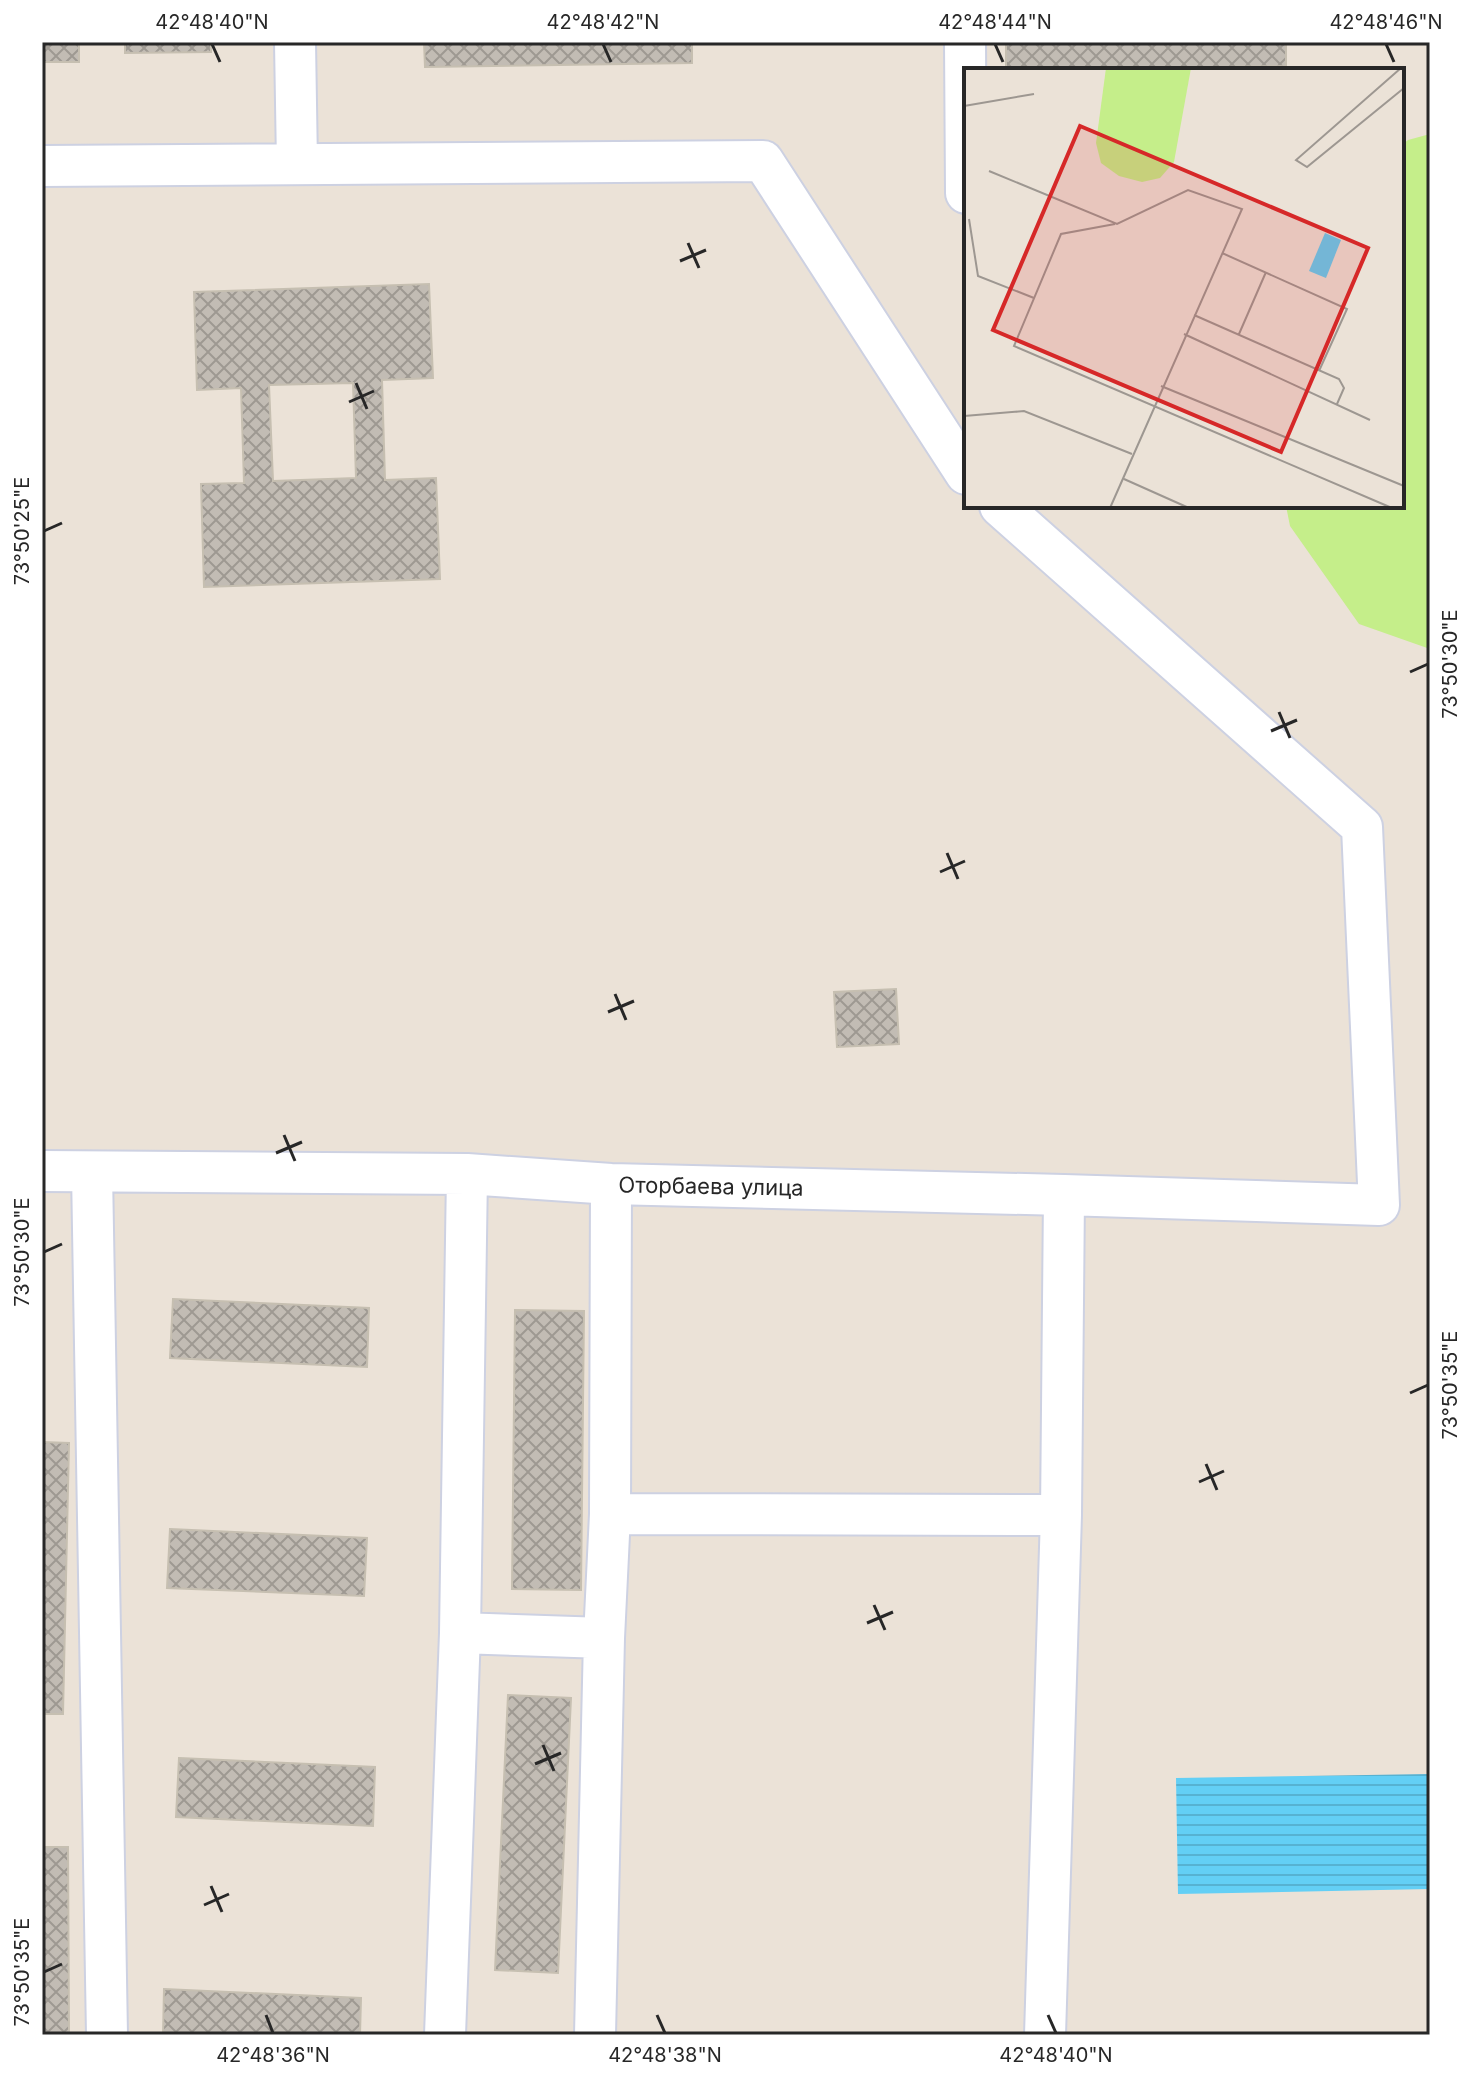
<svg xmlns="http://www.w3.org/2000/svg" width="1472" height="2077" font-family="Inter,sans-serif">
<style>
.pitch{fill:#c5ee8a}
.water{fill:url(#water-rules)}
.building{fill:url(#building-cross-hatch);stroke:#c6bfb1;stroke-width:2;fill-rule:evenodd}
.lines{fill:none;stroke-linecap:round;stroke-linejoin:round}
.minor-casing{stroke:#cdd1e2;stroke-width:44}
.minor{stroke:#fff;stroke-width:40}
.ticks{fill:none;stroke:#272727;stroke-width:3}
.labels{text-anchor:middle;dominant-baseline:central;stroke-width:6;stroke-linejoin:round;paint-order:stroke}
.street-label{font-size:22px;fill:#272727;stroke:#fff}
.inset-road{fill:none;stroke:#9d9791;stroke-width:2}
.view{fill:#d62828;fill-opacity:0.15;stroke:#d62828;stroke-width:4}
.inset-edge{fill:none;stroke:#272727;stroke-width:4}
.neatline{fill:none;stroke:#272727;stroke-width:3}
.ticks-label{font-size:20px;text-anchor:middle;fill:#272727}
</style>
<defs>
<pattern id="water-rules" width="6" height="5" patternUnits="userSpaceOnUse" patternTransform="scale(2)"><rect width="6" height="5" fill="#63cff5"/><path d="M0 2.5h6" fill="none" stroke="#56b2d2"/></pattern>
<pattern id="building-cross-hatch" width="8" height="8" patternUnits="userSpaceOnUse" patternTransform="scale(2)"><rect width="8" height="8" fill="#c2bcb4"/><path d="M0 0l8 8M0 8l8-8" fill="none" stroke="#9e9992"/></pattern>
</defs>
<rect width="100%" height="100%" fill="#ebe2d7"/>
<!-- pitch -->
<path class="pitch" d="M1430,134V649L1359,624L1290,526L1286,506H1402V145L1408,140Z"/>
<!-- water -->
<path class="water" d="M1430,1774V1889L1178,1894L1176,1778Z"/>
<!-- building -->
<path class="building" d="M42,42H79V62H42Z
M125,42H211V52L125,53Z
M424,42H692V63L425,67Z
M1006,42H1286V66L1006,70Z
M429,284L433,378L382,380L385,480L436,478L440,579L204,587L201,484L244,483L241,388L197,390L194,292ZM353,383L356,478L273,481L269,385Z
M896,989L899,1044L837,1047L834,992Z
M173,1299L369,1308L367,1367L170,1358Z
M515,1310L584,1311L581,1590L512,1589Z
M42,1442L69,1443L63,1714H42Z
M170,1529L367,1538L364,1596L167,1588Z
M508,1695L571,1698L558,1973L495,1970Z
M179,1758L375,1767L373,1826L176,1817Z
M42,1847H68L69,2035H42Z
M164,1989L361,1998L360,2035H163Z"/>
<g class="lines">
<defs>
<path id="minor" d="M295,42L297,164
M965,42L966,193
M42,166L763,161L966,474
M42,1171L467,1174L611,1184L1064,1195L1379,1205L1362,827L1000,506
M92,1172L107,2035
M610,1514L1061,1515
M460,1633L604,1638
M445,2035L460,1633L467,1174
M595,2035L604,1638L610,1514L611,1184
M1045,2035L1061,1515L1064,1195"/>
</defs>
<!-- minor casing -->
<use href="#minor" class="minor-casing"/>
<!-- minor -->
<use href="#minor" class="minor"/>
</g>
<!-- ticks -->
<path class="ticks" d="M212,44L220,62M603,44L611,62M995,44L1003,62M1386,44L1394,62M688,243L699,268M680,261L706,250M356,383L367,409M349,402L374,391M44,531L62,523M1410,672L1428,664M1279,712L1290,738M1271,731L1297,720M947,853L958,879M940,872L965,861M615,994L626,1020M608,1012L634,1001M284,1135L295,1161M276,1153L302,1142M44,1252L62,1244M1410,1393L1428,1385M1206,1464L1217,1490M1199,1482L1224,1471M874,1605L885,1630M867,1623L893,1612M543,1745L554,1771M535,1764L561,1753M211,1886L222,1912M204,1905L229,1894M44,1972L62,1964M266,2015L273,2033M657,2015L665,2033M1048,2015L1056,2033"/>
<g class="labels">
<!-- street labels -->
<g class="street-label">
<text transform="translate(711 1186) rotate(1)">Оторбаева улица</text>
</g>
</g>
<!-- overview -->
<g transform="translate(964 68)">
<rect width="440" height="440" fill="#ebe2d7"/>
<path d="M142,0H227L210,94L196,110L178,114L155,108L137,95L132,75Z" fill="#c5ee8a"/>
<path d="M361,165L377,172L362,210L345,203Z" fill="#63cff5"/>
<path class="inset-road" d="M437,0L332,92L343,99L440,20M0,38L70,26M25,103L153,156L224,122L278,141L146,440M5,151L14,208L70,230M151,156L97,166L50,278L428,440M258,185L383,241L355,303M230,247L375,311L380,320L373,336M220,266L406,352M275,266L302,204M197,318L440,418M0,348L60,343L168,386M160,411L225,440"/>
<path class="view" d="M116,58L404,180L317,384L29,262Z"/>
<rect width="440" height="440" class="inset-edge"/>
</g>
<!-- border -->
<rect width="1472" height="2077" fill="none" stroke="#ffffff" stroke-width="88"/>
<rect x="44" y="44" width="1384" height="1989" class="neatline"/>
<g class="ticks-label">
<text x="212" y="29">42°48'40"N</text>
<text x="603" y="29">42°48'42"N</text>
<text x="995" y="29">42°48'44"N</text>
<text x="1386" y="29">42°48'46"N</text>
<text transform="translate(22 531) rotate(-90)" y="7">73°50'25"E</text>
<text transform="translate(1450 664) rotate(-90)" y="7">73°50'30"E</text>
<text transform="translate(22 1252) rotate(-90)" y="7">73°50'30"E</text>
<text transform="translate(1450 1385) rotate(-90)" y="7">73°50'35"E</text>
<text transform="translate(22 1972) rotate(-90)" y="7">73°50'35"E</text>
<text x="273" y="2062">42°48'36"N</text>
<text x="665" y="2062">42°48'38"N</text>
<text x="1056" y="2062">42°48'40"N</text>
</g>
</svg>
